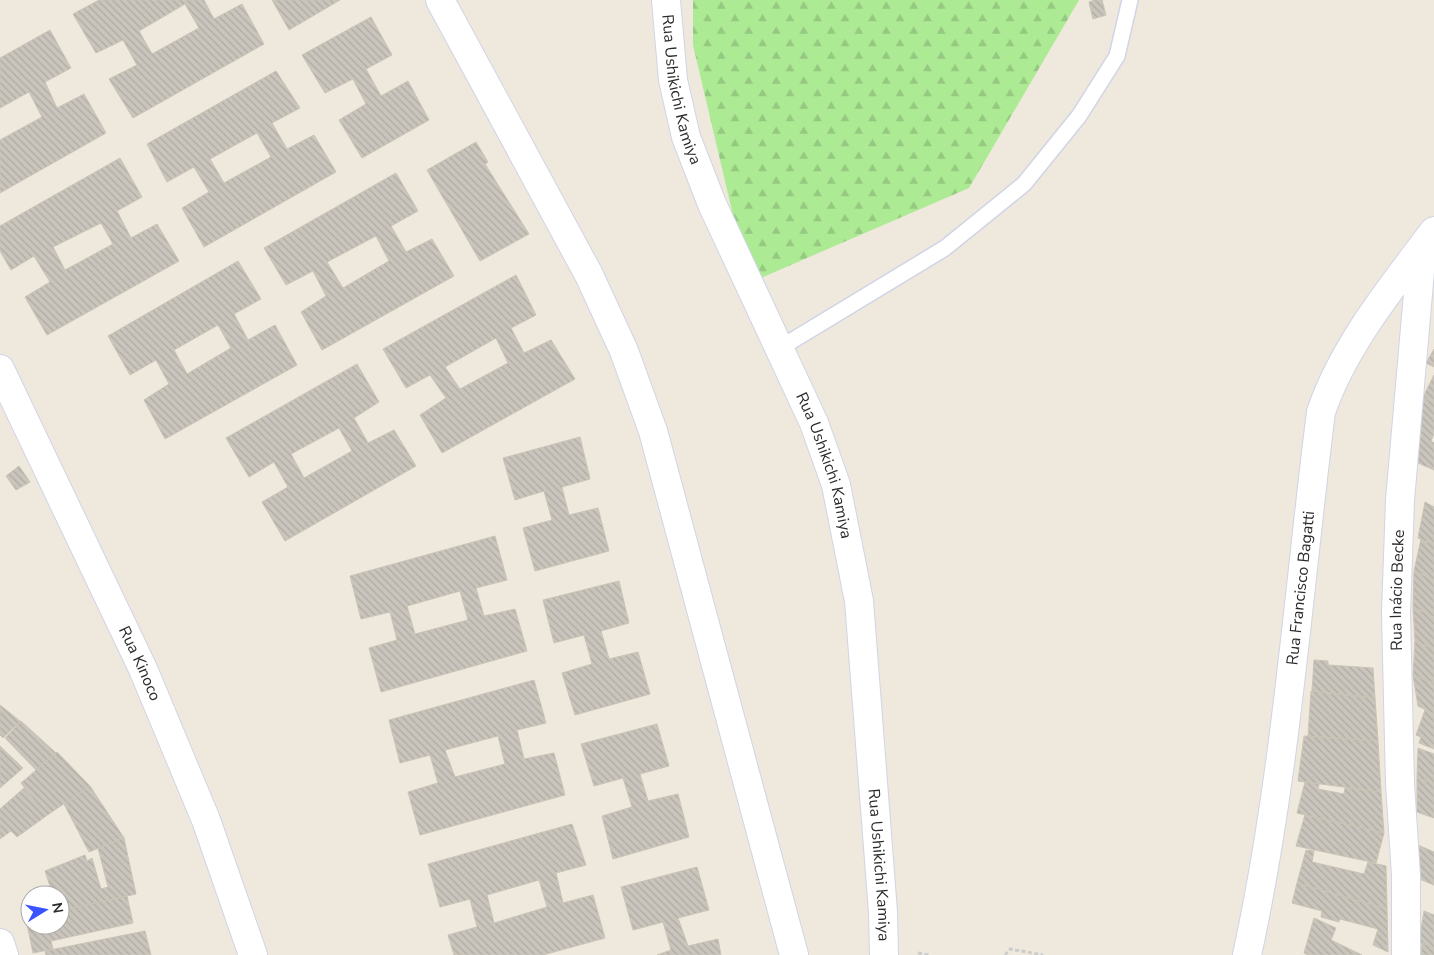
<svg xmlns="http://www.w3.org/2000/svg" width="1434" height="955" font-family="'Nunito Sans',sans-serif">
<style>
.forest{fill:url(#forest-firs)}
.building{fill:url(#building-back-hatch);stroke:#cac4b6;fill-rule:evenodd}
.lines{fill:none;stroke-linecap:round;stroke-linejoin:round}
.service-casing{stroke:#d1d4e6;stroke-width:18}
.minor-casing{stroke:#d1d4e6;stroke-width:30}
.secondary-casing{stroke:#d1d4e6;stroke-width:30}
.path{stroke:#ccc;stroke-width:3;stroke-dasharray:4 2.5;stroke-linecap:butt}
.service{stroke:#fff;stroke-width:15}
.minor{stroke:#fff;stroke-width:28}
.secondary{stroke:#fff;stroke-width:28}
.labels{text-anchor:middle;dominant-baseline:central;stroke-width:4;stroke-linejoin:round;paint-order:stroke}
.street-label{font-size:16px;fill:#2b2b2b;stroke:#fff}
</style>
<defs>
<pattern id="forest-firs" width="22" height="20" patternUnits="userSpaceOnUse" patternTransform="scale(1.25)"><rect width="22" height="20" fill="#adea94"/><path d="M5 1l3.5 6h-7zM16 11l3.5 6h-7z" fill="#95c980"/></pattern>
<pattern id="building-back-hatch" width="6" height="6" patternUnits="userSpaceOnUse" patternTransform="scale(1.25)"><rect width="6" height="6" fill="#cac5bc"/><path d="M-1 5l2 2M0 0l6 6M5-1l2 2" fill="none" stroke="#aea9a2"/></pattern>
</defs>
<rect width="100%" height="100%" fill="#efe8dc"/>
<!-- forest -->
<path class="forest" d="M693,0H1079L969,188L749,283L693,45Z"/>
<!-- building -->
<path class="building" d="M99,0H204L214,19L242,4L264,44L133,118L109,79L137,65L123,40L96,53L73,14ZM185,4L199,28L152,54L139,31Z
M272,0H340L289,30Z
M1095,0H1102L1106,15L1093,19L1089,2Z
M371,17L392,55L366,69L381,96L408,81L429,120L362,158L339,120L366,104L353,79L325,93L302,55Z
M50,30L71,68L45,82L57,108L84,94L106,133L0,193V140L42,117L29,92L0,108V58Z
M276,71L300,108L272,123L287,149L314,135L336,172L204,247L182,208L209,192L194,167L167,182L147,144ZM257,133L271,157L224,183L210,159Z
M476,142L488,162L485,164L529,234L480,261L427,170Z
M120,158L142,197L117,211L131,238L157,224L179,261L47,335L25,297L50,282L34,256L11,270L0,251V226ZM101,223L113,244L65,270L53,247Z
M396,173L418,211L391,226L406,252L432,239L454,276L322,350L301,312L326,296L313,271L286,285L264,248ZM376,236L389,261L343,288L327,262Z
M238,261L261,299L234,314L248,340L275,325L297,365L165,439L144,400L169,384L156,360L130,375L108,336ZM218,325L231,348L187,374L174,350Z
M516,275L536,315L511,328L524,353L551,340L575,379L442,453L420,415L446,398L430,375L406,388L383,349ZM496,338L508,363L460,389L445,367Z
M1434,349V367L1426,363Z
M357,364L379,402L354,418L368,443L394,430L416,466L285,541L262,502L288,487L274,462L249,477L226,438ZM339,428L352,451L304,478L291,454Z
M1434,375V403L1423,397Z
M1423,397L1434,403V436L1421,431Z
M1421,431L1433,436L1431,441L1434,443V470L1416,462Z
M580,437L590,479L562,487L569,515L598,508L609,551L535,571L523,528L552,520L544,491L515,500L503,458Z
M19,466L30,482L16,490L6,476Z
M1425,502L1434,507V545L1418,538Z
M495,536L507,580L476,588L484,616L515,609L527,651L381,692L369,648L397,640L390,612L361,619L350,576ZM460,591L468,620L415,634L407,606Z
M1421,539L1434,545V580L1414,571Z
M1414,571L1434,580V617L1413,607Z
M619,581L629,623L601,631L609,659L638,652L650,694L575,715L562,673L592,664L584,635L554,643L543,600Z
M1413,607L1434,617V649L1415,641Z
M1415,641L1434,649V683L1413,675Z
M1314,660L1328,661V665L1373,668L1375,698L1312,691Z
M1413,675L1434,683V714L1418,706Z
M534,680L546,723L517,730L524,759L554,753L565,795L420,835L408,792L438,783L430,755L400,763L389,720ZM498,736L505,764L455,777L445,750Z
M1311,691L1375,698L1378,741L1308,736Z
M0,705L20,721L3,738L0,735Z
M1425,710L1434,714V749L1419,743L1421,737L1416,735Z
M21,721L56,753L36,770L5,738Z
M657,724L669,766L640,774L648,801L678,794L689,837L613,859L602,816L632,807L623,778L594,786L581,744Z
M1304,736L1378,741L1381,792L1298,781Z
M0,746L23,768L0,788Z
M1418,748L1434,754V784L1417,777Z
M57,752L90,786L46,816L21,783Z
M1417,777L1434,784V818L1417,812Z
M1305,782L1319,784L1318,789L1344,794L1345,788L1381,792L1384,833L1297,813Z
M90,786L124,838L89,852L64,804Z
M24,788L46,816L17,837L11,831L0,839V809Z
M1305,815L1384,833L1376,863L1296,846Z
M572,824L586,865L556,873L563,903L593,895L605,938L543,955H454L448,935L477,927L470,899L440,907L428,864ZM539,880L547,907L494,923L487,895Z
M124,838L136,894L60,911V895H40L39,892L47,890L46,888L50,886L45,871L85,855L87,861L92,858L101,889L108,887L98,848Z
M1418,845L1434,852V885L1417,878Z
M1306,850L1314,851L1312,862L1364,874L1368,862L1386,866L1387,909L1297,883Z
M697,867L709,910L678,918L688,946L718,939L721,955H657L671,950L663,922L633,930L621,887Z
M1297,883L1387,909L1388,952L1373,945L1378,929L1340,919L1339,922L1321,917L1322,911L1292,903Z
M127,896L133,923L51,941L53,949L33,953L27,924L60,925V911Z
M1424,911L1434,915V948L1419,942Z
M1314,918L1336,928L1331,940L1362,955H1308L1304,953Z
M145,931L151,955H46L45,951Z
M1422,943L1434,948V955H1421Z"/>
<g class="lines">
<defs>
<path id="service" d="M780,348L945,248L1024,184L1079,116L1117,56L1130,0"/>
<g id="minor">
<path d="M440,0L589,275L624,351L653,431L794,955"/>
<path id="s1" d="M0,369L143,669L206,820L253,955"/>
<path d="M0,943L4,955"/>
<path id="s2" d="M1247,955C1286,776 1298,593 1321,412C1344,345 1392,287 1434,231"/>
<path id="s3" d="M1406,955V875L1400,784L1396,613L1400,500L1422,248"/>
</g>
<g id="secondary">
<path id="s4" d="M666,0L673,80L686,137L712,204L814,423L836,485L859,601L883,912L884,955"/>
</g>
</defs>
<!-- service casing -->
<use href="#service" class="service-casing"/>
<!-- minor casing -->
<use href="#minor" class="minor-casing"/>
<!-- secondary casing -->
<use href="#secondary" class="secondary-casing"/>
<!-- path -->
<path class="path" d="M918,953L929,955
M1005,955L1010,949L1043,955"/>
<!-- service -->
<use href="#service" class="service"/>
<!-- minor -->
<use href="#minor" class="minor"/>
<!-- secondary -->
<use href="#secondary" class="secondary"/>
</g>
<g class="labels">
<!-- street labels -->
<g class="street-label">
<text stroke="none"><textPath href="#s4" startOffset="91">Rua Ushikichi Kamiya</textPath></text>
<text stroke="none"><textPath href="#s4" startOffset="496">Rua Ushikichi Kamiya</textPath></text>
<text stroke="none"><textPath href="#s2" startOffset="371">Rua Francisco Bagatti</textPath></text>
<text stroke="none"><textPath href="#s3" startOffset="365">Rua Inácio Becke</textPath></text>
<text stroke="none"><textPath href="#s1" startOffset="326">Rua Kinoco</textPath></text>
<text stroke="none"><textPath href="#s4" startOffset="901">Rua Ushikichi Kamiya</textPath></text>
</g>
</g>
<!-- north arrow -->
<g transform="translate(45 910) rotate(80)"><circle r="24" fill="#ffffff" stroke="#aaaaaa"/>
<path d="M0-4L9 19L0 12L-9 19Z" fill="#3954ff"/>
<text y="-8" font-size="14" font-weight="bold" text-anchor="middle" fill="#2b2b2b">N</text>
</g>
</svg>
